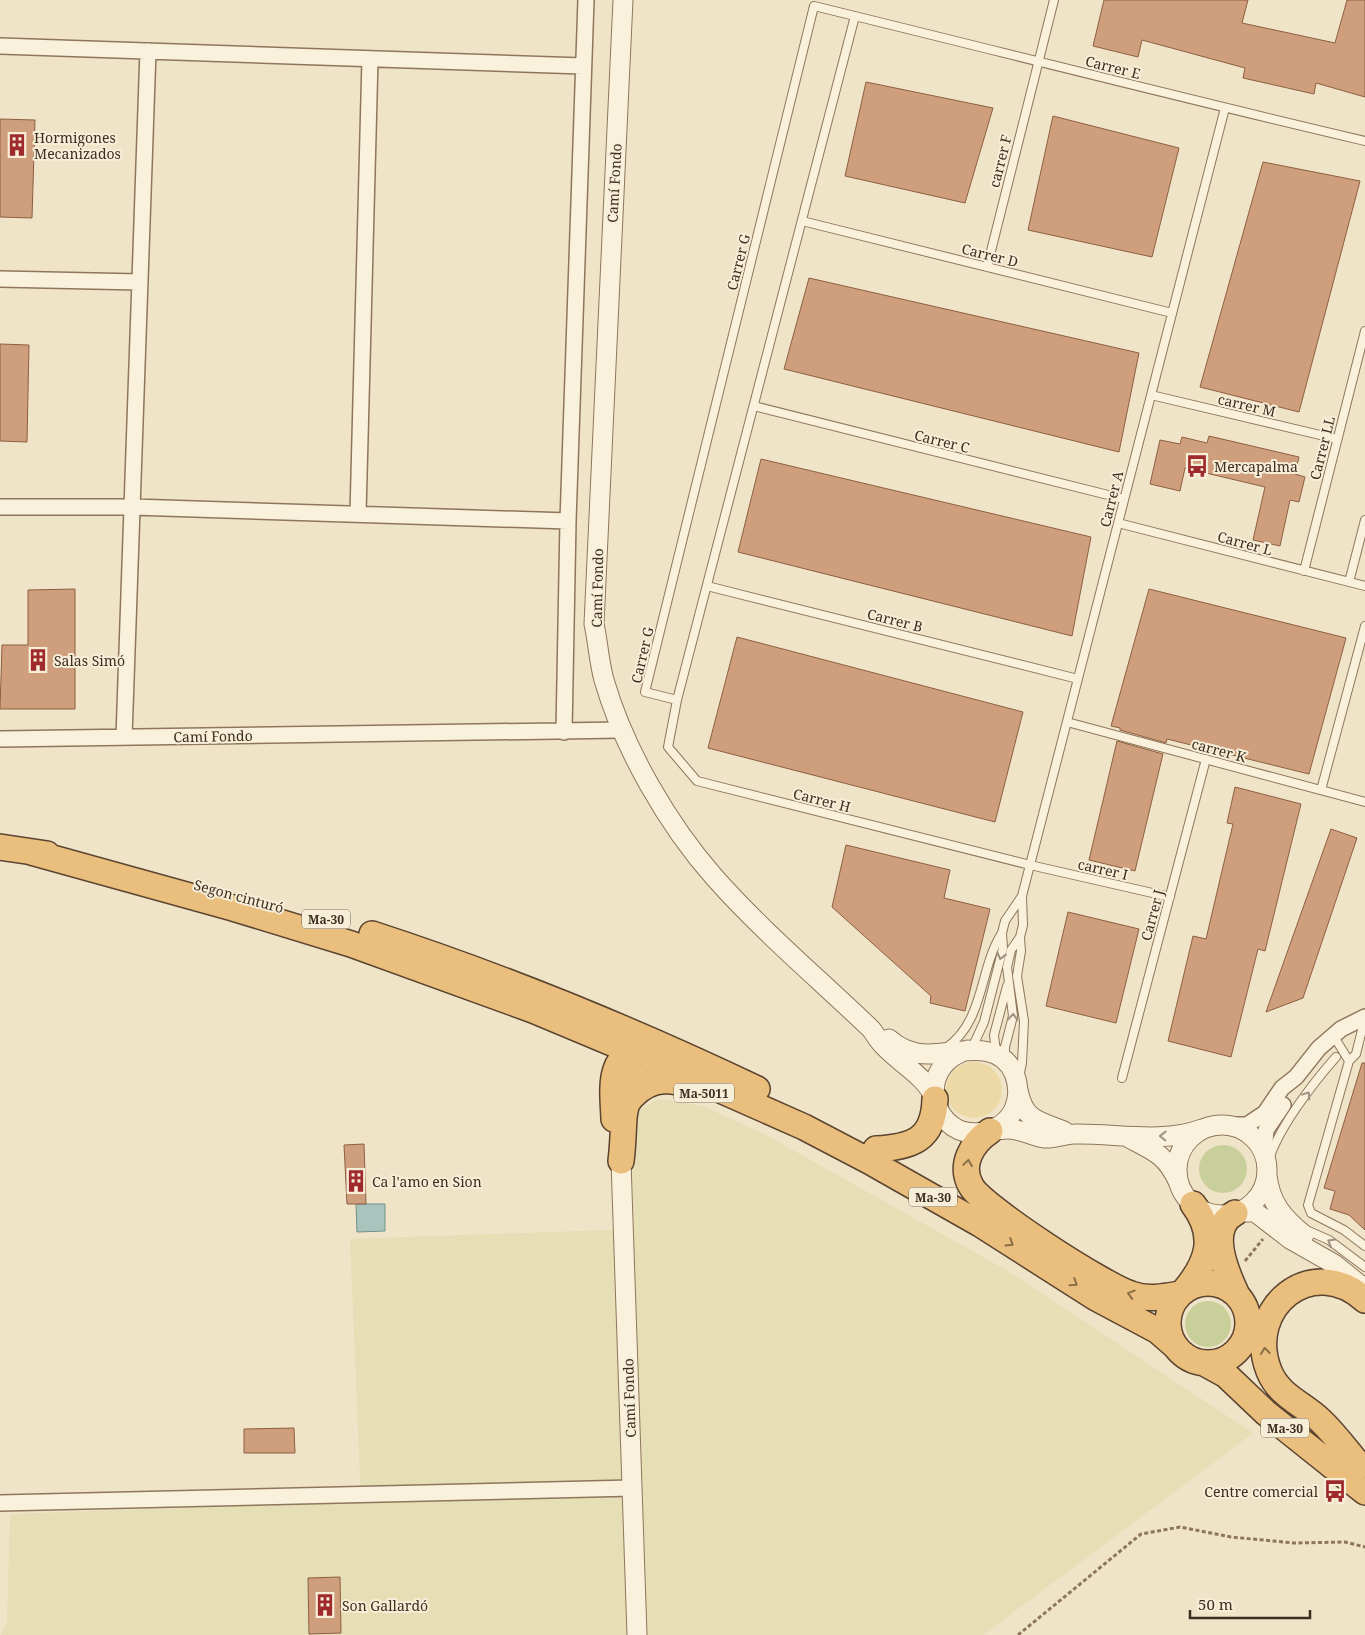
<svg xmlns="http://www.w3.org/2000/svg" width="1365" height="1635" font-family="'Noto Serif',serif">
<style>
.farmland{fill:#e6deb5}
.green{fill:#c9cf9b}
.sand{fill:#ecd9a5}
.water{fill:#a9c4bc;stroke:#6f938a}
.building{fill:#cf9f7d;stroke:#8d5f41}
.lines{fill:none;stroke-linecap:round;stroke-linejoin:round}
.service-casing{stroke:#8d765c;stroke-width:10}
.minor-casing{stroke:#8d765c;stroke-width:18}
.tertiary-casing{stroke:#8d765c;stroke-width:21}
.trunk-casing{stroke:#5b4430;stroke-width:28}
.path{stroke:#8d765c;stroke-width:3;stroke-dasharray:4 2.5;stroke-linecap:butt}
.service{stroke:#faf1dc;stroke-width:8}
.minor{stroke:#faf1dc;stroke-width:15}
.tertiary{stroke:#faf1dc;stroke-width:19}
.trunk{stroke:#eabe7c;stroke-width:25}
.oneway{stroke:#9c907e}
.oneway2{stroke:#8b6f49}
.labels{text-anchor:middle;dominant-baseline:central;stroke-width:4;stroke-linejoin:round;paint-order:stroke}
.shield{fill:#f7eed8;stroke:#756857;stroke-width:1}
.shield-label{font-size:12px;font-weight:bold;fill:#3d2e20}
.street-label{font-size:14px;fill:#3d2e20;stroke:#f7eed8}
.poi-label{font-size:14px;fill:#3d2e20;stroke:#f7eed8;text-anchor:start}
</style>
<rect width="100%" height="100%" fill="#f0e4c8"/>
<!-- farmland -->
<path class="farmland" d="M658,1099L703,1106L768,1136L1008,1271L1253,1433L983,1635H1L7,1622L10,1514L361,1502L350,1239L634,1229L631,1130L639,1111Z"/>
<!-- green -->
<path class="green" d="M1199 1169a24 24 0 1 1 48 0a24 24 0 1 1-48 0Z
M1185 1324a23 23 0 1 1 46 0a23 23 0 1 1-46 0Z"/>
<!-- sand -->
<path class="sand" d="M946 1090a28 28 0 1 1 56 0a28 28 0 1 1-56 0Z"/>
<!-- water -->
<path class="water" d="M356,1204H385V1231L357,1232Z"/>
<!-- building -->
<path class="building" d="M1104,0H1248L1242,23L1335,43L1347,0H1365V97L1316,83L1314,94L1243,78L1245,68L1142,40L1138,57L1093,46Z
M866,82L993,108L965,203L845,176Z
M1053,116L1179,148L1152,257L1028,230Z
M0,119L35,120L32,218L0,217Z
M1263,162L1360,181L1299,412L1200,387Z
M809,278L1139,353L1119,452L784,369Z
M0,344L29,345L27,442L0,441Z
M1209,436L1299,457L1295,474L1305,477L1299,502L1290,500L1280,546L1253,540L1265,487L1185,468L1180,491L1150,484L1160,440L1180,444L1182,437L1207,443Z
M761,459L1091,537L1072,636L738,552Z
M75,589V709H0L2,645H28V590Z
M1149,589L1346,638L1309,774L1167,739L1166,743L1120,730V728L1111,726Z
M737,637L1023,712L995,822L708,748Z
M1117,741L1163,754L1135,871L1089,860Z
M1235,787L1301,804L1265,951L1258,949L1231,1057L1168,1041L1193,936L1206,939L1233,824L1227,823Z
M1331,829L1357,838L1303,998L1266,1012Z
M846,845L950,870L944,898L990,909L965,1011L930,1003L931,996L832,907Z
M1068,912L1139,929L1116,1023L1046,1006Z
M1362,1063H1365V1230L1349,1215L1330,1209L1335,1191L1324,1188Z
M364,1144L366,1204H347L344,1145Z
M294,1428L295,1453H244V1429Z
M340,1577L341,1633L309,1634L308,1578Z"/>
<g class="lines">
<defs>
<path id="service" d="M855,16L677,700L645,692L814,6C998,51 1181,98 1365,141
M802,221L1172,313
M987,267L1054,0
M1151,395L1337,439
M754,406L1124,499
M1118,523L1365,586
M1304,571L1365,331
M1349,582L1365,520
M707,586L1078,679
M677,700L668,747L697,781L1030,865L1170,897
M1067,722L1365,802
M1321,790L1365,626
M1365,1018L1356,1054L1349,1061L1308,1205L1311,1213L1344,1230L1365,1246
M1333,1035L1349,1061
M946,1048C985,1021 979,968 1002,933
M972,1048L984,1022L1003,948L1002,933L1005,921L1022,896
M996,1052L994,1035L1007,986
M1005,1057V1047L1013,1016L1007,967L1011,950L1020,937L1023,925L1022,896L1225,108
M1019,1077L1022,1063L1024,1021L1017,976L1021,951L1020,938
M1122,1078L1206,759
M1267,1167C1274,1133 1313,1083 1336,1057
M1304,1229L1329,1240L1365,1267"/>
<path id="minor" d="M0,46L583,66
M0,279L140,282
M0,507H133L568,521
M358,514L370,59
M564,732L568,521L586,0
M124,737L148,51
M0,739L622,730
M1231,1125H1247L1265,1113L1282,1088L1296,1077L1319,1048L1341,1029L1365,1017
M1264,1153L1266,1130L1283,1105
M0,1503L632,1488"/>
<path id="tertiary" d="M623,0L594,624C598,642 599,662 604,680C624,749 668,825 715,878C763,932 819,979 871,1029C875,1034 878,1040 883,1045C899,1063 926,1076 935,1099
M889,1039C900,1049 913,1054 928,1054C957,1054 998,1038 1014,1073C1018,1083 1019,1093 1016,1103C1013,1116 1003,1125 991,1130
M968,1050C953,1054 941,1064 936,1079C930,1099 940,1121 959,1130C976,1137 990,1129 1008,1129C1021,1129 1032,1136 1044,1138C1054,1139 1065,1134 1074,1134C1116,1133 1162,1144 1202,1129
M1018,1090C1024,1121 1039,1121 1064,1131
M1177 1170a45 45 0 1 1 90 0a45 45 0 1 1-90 0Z
M1129,1138C1154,1151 1166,1155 1178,1181
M621,1161L637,1635
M1267,1175C1270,1203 1283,1218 1304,1235
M1238,1212H1255L1290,1239L1334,1264L1365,1289"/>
<path id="trunk" d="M0,847L47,854
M31,852L233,908L351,944L533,1010L655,1061L804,1127L869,1161L980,1224L1096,1298L1158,1331L1174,1345
M372,934C504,977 631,1029 757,1089
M627,1103C643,1081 664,1075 690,1086
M614,1119C613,1090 606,1054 644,1049
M990,1131C972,1143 959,1165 971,1186C982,1207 1105,1286 1131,1294C1147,1300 1163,1297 1180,1294
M876,1149C912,1147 934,1140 935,1099
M621,1161C623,1146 623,1133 624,1118C626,1094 646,1061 626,1040
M1235,1213C1206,1228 1227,1274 1237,1295
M1168 1323a40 40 0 1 1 80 0a40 40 0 1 1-80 0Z
M1185,1290C1208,1262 1217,1236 1193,1204
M1206,1364L1226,1375L1266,1413L1365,1492
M1360,1466C1347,1451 1335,1434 1320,1420C1302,1403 1279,1396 1269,1371C1244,1308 1312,1252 1365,1300"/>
</defs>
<!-- service casing -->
<use href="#service" class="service-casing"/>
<!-- minor casing -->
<use href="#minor" class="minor-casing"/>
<!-- tertiary casing -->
<use href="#tertiary" class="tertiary-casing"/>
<!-- trunk casing -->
<use href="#trunk" class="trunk-casing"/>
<!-- path -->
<path class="path" d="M1245,1261L1263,1239
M1018,1635L1141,1534L1180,1527L1231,1537L1294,1543L1345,1542L1365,1547"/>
<!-- service -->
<use href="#service" class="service"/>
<!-- minor -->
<use href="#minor" class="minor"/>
<!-- tertiary -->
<use href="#tertiary" class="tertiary"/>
<!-- trunk -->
<use href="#trunk" class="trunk"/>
</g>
<!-- one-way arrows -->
<defs><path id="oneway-chevron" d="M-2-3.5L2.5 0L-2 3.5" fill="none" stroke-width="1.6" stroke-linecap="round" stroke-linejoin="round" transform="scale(1.25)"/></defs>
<g class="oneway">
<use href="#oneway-chevron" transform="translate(1001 956) rotate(104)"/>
<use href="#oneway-chevron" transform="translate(1013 1017) rotate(-86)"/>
<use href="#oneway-chevron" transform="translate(1307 1095) rotate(-56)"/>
<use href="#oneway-chevron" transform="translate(1163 1136) rotate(-179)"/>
<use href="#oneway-chevron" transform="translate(1331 1242) rotate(-149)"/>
</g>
<g class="oneway2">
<use href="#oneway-chevron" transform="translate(968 1163) rotate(-81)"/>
<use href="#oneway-chevron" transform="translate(1010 1243) rotate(32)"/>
<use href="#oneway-chevron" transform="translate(1074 1283) rotate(33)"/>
<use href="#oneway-chevron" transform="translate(1131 1294) rotate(-163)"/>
<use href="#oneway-chevron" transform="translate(1265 1351) rotate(-96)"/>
</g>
<!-- icons -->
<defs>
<symbol id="building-bare" viewBox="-9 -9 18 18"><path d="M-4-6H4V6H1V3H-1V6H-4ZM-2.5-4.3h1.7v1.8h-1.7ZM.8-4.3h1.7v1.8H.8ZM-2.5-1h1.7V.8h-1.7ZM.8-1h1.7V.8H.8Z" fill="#9e2a2b" stroke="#f7eed8" stroke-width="2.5" paint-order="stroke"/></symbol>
<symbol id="bus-bare" viewBox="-9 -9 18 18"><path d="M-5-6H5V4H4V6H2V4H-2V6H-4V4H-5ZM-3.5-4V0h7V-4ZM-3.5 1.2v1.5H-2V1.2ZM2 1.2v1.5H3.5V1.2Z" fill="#9e2a2b" stroke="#f7eed8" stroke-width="2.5" paint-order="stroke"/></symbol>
</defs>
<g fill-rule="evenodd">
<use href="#building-bare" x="1" y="129" width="32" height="32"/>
<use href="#bus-bare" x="1181" y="450" width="32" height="32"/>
<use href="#building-bare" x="22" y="644" width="32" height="32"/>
<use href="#building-bare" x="340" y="1165" width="32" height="32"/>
<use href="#bus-bare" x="1319" y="1475" width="32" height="32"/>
<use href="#building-bare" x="309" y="1589" width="32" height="32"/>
</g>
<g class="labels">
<!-- shield labels -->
<g class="shield">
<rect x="302" y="909.5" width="48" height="19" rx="4"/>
<rect x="674" y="1083.5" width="60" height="19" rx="4"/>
<rect x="909" y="1187.5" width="48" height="19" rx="4"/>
<rect x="1261" y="1418.5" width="48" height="19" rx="4"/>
</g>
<g class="shield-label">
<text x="326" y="919">Ma-30</text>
<text x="704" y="1093">Ma-5011</text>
<text x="933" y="1197">Ma-30</text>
<text x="1285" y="1428">Ma-30</text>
</g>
<!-- street labels -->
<g class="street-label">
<text transform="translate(1113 67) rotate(14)">Carrer E</text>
<text transform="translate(1000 161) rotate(-76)">carrer F</text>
<text transform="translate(614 183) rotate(-87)">Camí Fondo</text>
<text transform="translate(990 255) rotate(14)">Carrer D</text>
<text transform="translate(738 262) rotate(-76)">Carrer G</text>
<text transform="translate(1247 405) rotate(13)">carrer M</text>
<text transform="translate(942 441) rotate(14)">Carrer C</text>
<text transform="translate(1322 448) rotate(-76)">Carrer LL</text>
<text transform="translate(1111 499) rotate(-76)">Carrer A</text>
<text transform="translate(1245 543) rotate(15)">Carrer L</text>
<text transform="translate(597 588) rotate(-89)">Camí Fondo</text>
<text transform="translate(895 620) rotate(14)">Carrer B</text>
<text transform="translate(642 655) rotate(-77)">Carrer G</text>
<text transform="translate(213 736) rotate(-1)">Camí Fondo</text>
<text transform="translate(1219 750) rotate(15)">carrer K</text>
<text transform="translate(822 800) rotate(14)">Carrer H</text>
<text transform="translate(1103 869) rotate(13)">carrer I</text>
<text transform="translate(239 896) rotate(15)">Segon cinturó</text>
<text transform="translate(1152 915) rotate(-75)">Carrer J</text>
<text transform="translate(629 1398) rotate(-92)">Camí Fondo</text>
</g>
<!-- poi labels -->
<g class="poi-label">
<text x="34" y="137">Hormigones<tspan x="34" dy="16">Mecanizados</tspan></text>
<text x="1214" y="466">Mercapalma</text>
<text x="54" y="660">Salas Simó</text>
<text x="372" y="1181">Ca l'amo en Sion</text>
<text x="1318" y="1491" text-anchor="end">Centre comercial</text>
<text x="342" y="1605">Son Gallardó</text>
</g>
</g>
<!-- scale -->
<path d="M1190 1610v8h120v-8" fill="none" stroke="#3d2e20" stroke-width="2.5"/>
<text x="1198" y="1610" font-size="15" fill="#3d2e20" stroke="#f7eed8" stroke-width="4" paint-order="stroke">50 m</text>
</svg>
